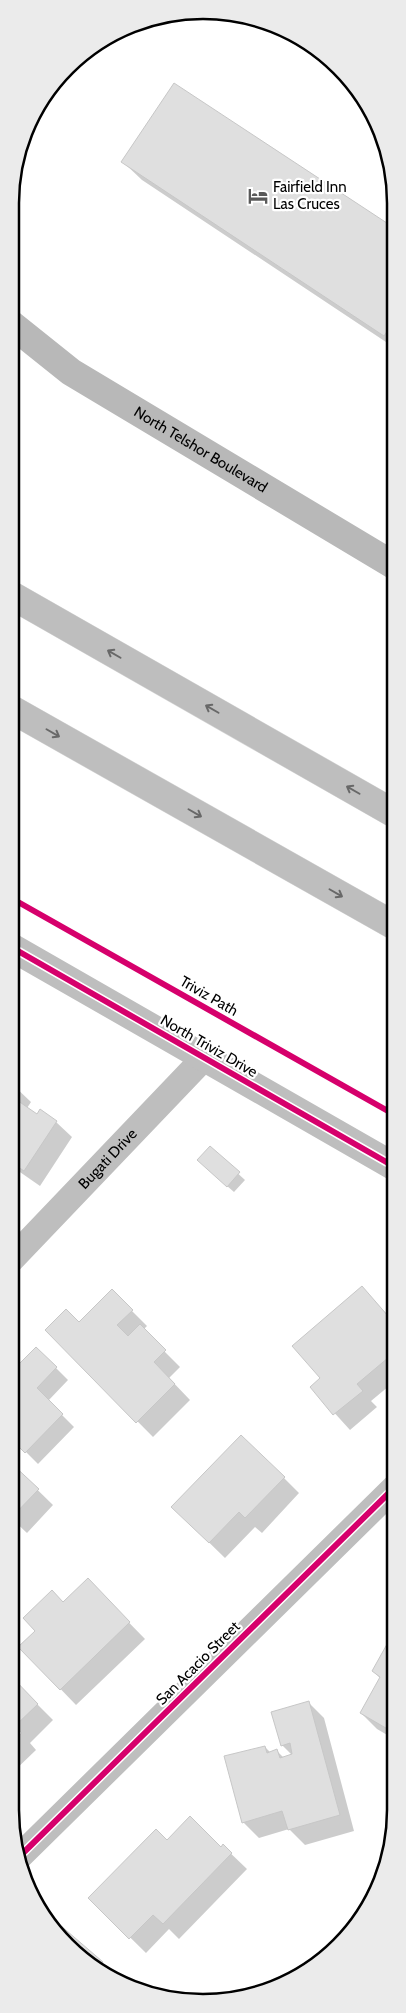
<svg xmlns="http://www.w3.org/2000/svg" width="406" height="2013" font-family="Cabin,sans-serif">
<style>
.shadow{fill:#0003}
.building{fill:#dfdfdf;stroke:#c7c7c7}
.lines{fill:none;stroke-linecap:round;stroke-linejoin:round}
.motorway-casing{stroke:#dbdbdb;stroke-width:29}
.minor{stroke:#bebebe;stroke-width:26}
.tertiary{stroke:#bebebe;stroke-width:28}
.secondary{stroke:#b8b8b8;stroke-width:28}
.motorway{stroke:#bebebe;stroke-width:28}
.cycleway-casing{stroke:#fff;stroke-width:9}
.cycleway{stroke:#d6006c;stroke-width:6}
.oneway{stroke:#686868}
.labels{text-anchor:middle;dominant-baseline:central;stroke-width:4.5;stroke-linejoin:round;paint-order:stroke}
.poi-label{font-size:15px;fill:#000;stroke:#fff;text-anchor:start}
.street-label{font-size:15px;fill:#000;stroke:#fff}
.rim{fill:none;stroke:#000;stroke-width:2.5}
</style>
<rect width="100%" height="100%" fill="#fff"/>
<!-- shadow -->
<path class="shadow" d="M123,162L396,231L395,348L142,180Z
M11,1083L31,1102L27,1108L37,1115L56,1122L72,1137L40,1186L17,1170L15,1173L11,1170Z
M210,1148L245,1180L234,1192L205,1167Z
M362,1288L395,1323V1381L371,1401L377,1407L350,1430L311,1387L322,1378Z
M112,1291L147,1326L143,1330L180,1367L169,1378L190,1400L153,1437L47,1330L79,1324Z
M36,1348L68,1380L48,1401L74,1427L38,1464L10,1436L15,1370Z
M10,1463L53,1505L27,1533L10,1517Z
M284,1478L299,1493L262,1533L255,1527L225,1558L188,1522Z
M103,1596L145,1639L76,1705L20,1647L64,1603Z
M395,1641L394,1739L377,1729L361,1713L381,1679L373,1671Z
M10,1677L53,1720L30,1743L36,1750L10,1775Z
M308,1702L324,1718L354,1831L305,1845L289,1829L259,1838L243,1822L265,1747L271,1753L277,1751L284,1758L292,1755L282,1745Z
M167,1841L221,1848L223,1846L247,1869L179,1939L169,1929L146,1953L90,1898Z
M60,1927L102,1963L118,1979L117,1980L66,1946L56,1931Z"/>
<!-- building -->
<path class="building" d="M174,83L396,229L395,319L384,336L121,162Z
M11,1096L37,1114L40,1109L57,1121L24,1171L11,1162Z
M210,1146L240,1172L227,1187L197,1160Z
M362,1286L395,1324V1352L357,1384L363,1391L333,1415L310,1387L320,1378L292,1346Z
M112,1289L133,1310L117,1325L128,1336L140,1324L166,1350L154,1362L175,1384L136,1423L45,1330L66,1309L79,1322Z
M36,1347L57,1367L37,1388L63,1414L25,1453L10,1438V1364L14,1369Z
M241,1435L285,1477L245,1518L239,1512L209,1543L171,1507Z
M10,1462L39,1489L11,1518H10Z
M88,1578L130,1622L60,1690L18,1647L35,1631L23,1618L52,1590L63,1602Z
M391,1637L395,1639L394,1725L391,1731L360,1713L380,1677L372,1671Z
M10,1675L38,1704L15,1726L22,1733L10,1745Z
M309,1701L340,1815L288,1830L282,1811L242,1823L224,1756L265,1746L267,1753L277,1749L280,1758L292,1754L290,1743L281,1746L271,1712Z
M190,1816L221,1847L223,1844L232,1853L163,1924L153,1915L129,1939L88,1898L156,1829L167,1840Z
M60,1925L103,1962L99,1968L66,1946L56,1930Z"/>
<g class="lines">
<defs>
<path id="motorway" d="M11,595L395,814
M11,709L395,926"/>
</defs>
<!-- motorway casing -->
<use href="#motorway" class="motorway-casing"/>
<!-- minor -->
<g class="minor">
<path id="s1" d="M11,1260L204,1058"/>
<path d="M19,1857L395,1487"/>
</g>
<!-- tertiary -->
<path class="tertiary" d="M11,947L395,1167"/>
<!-- secondary -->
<path class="secondary" id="s2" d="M11,324L71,372L395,566"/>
<!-- motorway -->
<use href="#motorway" class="motorway"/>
<defs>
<path id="cycleway" d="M11,898L395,1115
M11,947L395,1167
M19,1857L395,1487"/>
</defs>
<!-- cycleway casing -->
<use href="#cycleway" class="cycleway-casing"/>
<!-- cycleway -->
<use href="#cycleway" class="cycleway"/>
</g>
<!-- one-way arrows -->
<defs><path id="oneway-shaft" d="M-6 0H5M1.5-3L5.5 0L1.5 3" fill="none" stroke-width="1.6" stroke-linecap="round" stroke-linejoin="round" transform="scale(1.25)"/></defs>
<g class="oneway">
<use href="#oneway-shaft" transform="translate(114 654) rotate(-150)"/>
<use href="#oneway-shaft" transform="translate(212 709) rotate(-150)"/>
<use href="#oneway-shaft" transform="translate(53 733) rotate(30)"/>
<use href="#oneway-shaft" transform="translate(353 790) rotate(-150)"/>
<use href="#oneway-shaft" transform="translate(195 813) rotate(30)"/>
<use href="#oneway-shaft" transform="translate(336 893) rotate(30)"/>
</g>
<!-- icons -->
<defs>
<symbol id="hotel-bare" viewBox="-9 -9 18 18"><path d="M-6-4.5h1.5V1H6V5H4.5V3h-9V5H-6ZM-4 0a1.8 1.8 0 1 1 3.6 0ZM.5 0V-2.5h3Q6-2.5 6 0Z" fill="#595959" stroke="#fff" stroke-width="2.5" paint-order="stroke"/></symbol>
</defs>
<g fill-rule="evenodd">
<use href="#hotel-bare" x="244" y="182" width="28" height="28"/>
</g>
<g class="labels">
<!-- poi labels -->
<g class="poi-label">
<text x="273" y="187">Fairfield Inn<tspan x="273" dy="17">Las Cruces</tspan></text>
</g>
<!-- street labels -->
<g class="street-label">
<text stroke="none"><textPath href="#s2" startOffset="228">North Telshor Boulevard</textPath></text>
<text transform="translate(209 996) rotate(30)">Triviz Path</text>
<text transform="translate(209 1046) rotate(30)">North Triviz Drive</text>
<text stroke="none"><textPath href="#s1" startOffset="140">Bugati Drive</textPath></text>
<text transform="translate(198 1663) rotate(-45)">San Acacio Street</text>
</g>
</g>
<!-- crop -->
<path d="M0 0H406V2013H0ZM203 19H203A184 184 0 0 1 387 203V1810A184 184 0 0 1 203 1994H203A184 184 0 0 1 19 1810V203A184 184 0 0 1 203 19Z" fill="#ebebeb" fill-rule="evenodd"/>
<path class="rim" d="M203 19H203A184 184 0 0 1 387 203V1810A184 184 0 0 1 203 1994H203A184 184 0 0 1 19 1810V203A184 184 0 0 1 203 19Z"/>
</svg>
